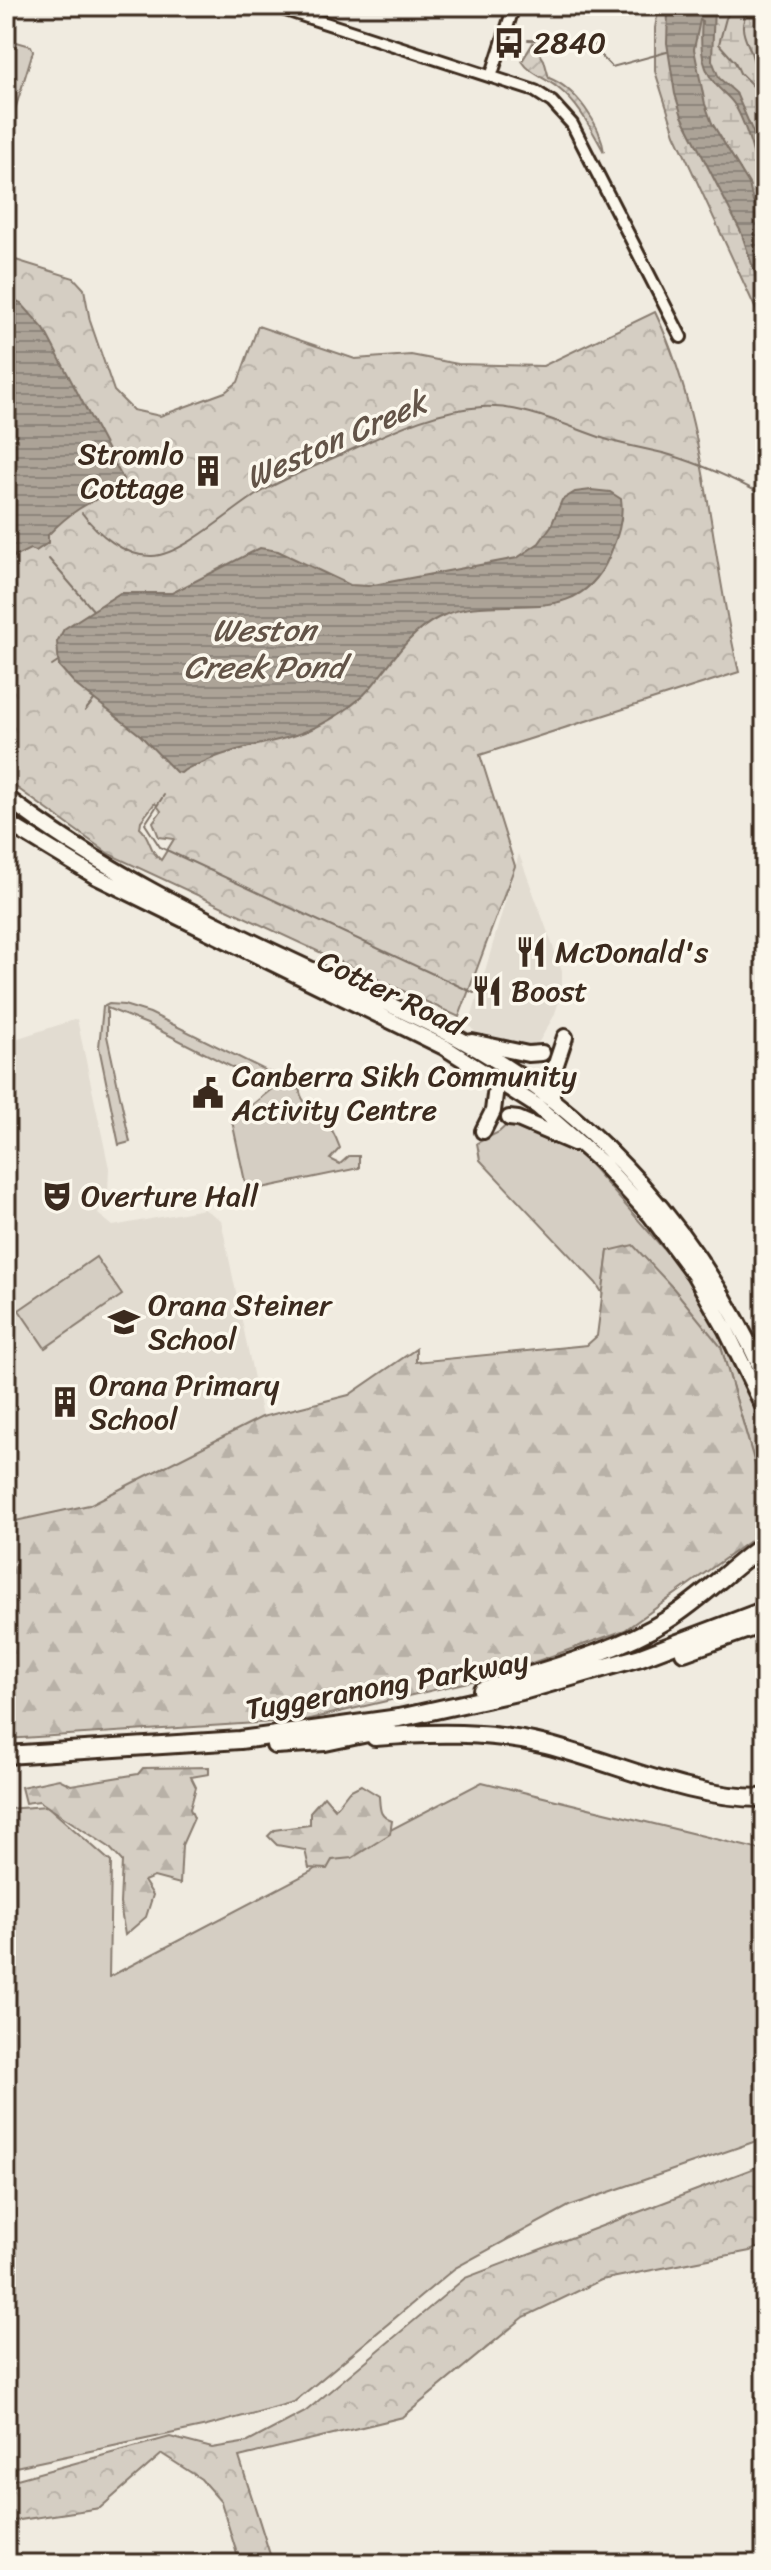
<svg xmlns="http://www.w3.org/2000/svg" width="771" height="2570" font-family="Sriracha,sans-serif">
<style>
.built{fill:#e2dcd1}
.grass{fill:#d5cec3;stroke:#887c70;stroke-width:2}
.forest{fill:url(#forest-firs);stroke:#887c70;stroke-width:2}
.wetland{fill:url(#wetland-marsh);stroke:#887c70;stroke-width:2}
.park{fill:url(#park-crowns);stroke:#887c70;stroke-width:2;fill-rule:evenodd}
.garden{fill:url(#garden-furrows);stroke:#887c70;stroke-width:2}
.water{fill:url(#water-rules);stroke:#7f7367;stroke-width:2;fill-rule:evenodd}
.lines{fill:none;stroke-linecap:round;stroke-linejoin:round}
.stream{stroke:#7f7367;stroke-width:2}
.minor-casing{stroke:#3b2a1e;stroke-width:16}
.major-casing{stroke:#3b2a1e;stroke-width:20}
.highway-casing{stroke:#3b2a1e;stroke-width:22}
.minor{stroke:#fbf7ec;stroke-width:10}
.major{stroke:#fbf7ec;stroke-width:14}
.highway{stroke:#fbf7ec;stroke-width:16}
.labels{text-anchor:middle;dominant-baseline:central;stroke-width:7;stroke-linejoin:round;paint-order:stroke}
.poi-label{font-size:30px;fill:#3b2a1e;stroke:#fbf7ec;text-anchor:start}
.street-label{font-size:30px;fill:#3b2a1e;stroke:#fbf7ec}
.water-label{font-size:32px;font-style:italic;fill:#635448;stroke:#fbf7ec}
</style>
<defs>
<pattern id="forest-firs" width="22" height="20" patternUnits="userSpaceOnUse" patternTransform="scale(2)"><rect width="22" height="20" fill="#d5cec3"/><path d="M5 1l3.5 6h-7zM16 11l3.5 6h-7z" fill="#b8b1a7"/></pattern>
<pattern id="wetland-marsh" width="20" height="14" patternUnits="userSpaceOnUse" patternTransform="scale(2)"><rect width="20" height="14" fill="#d5cec3"/><path d="M1 5h8M5 5V1M11 12h8M15 12V8" fill="none" stroke="#b8b1a7"/></pattern>
<pattern id="park-crowns" width="20" height="18" patternUnits="userSpaceOnUse" patternTransform="scale(2)"><rect width="20" height="18" fill="#d5cec3"/><path d="M2 6a3 3 0 1 1 6 0M12 15a3 3 0 1 1 6 0" fill="none" stroke="#b8b1a7"/></pattern>
<pattern id="garden-furrows" width="10" height="10" patternUnits="userSpaceOnUse" patternTransform="scale(2)"><rect width="10" height="10" fill="#d5cec3"/><path d="M-1 1l2-2M0 10L10 0M9 11l2-2" fill="none" stroke="#b8b1a7"/></pattern>
<pattern id="water-rules" width="6" height="5" patternUnits="userSpaceOnUse" patternTransform="scale(2)"><rect width="6" height="5" fill="#aca397"/><path d="M0 2.5h6" fill="none" stroke="#8d857b"/></pattern>
</defs>
<rect width="100%" height="100%" fill="#f0ebe0"/>
<filter id="ink" filterUnits="userSpaceOnUse"><feTurbulence type="fractalNoise" baseFrequency=".0125" numOctaves="2"/><feDisplacementMap in="SourceGraphic" scale="16" xChannelSelector="R" yChannelSelector="G"/><feConvolveMatrix kernelMatrix="1 2 1 2 8 2 1 2 1" color-interpolation-filters="sRGB"/></filter>
<g filter="url(#ink)">
<!-- built -->
<path class="built" d="M519,854L562,971V993L554,1016L534,1050L482,1038L469,1026Z
M77,1019L109,1168L108,1193L98,1214L113,1226L204,1209L221,1220L262,1417L89,1505L6,1523V1042Z"/>
<!-- grass -->
<path class="grass" d="M6,39L31,46L33,51L6,139Z
M109,1004L124,1005L150,1013L299,1087C301,1104 311,1107 323,1118C331,1126 336,1137 340,1148L330,1159L340,1164L349,1156H359V1168L247,1191L232,1121L273,1088L147,1024L107,1008V1036L130,1142L119,1145L99,1047L103,1007Z
M511,1121L566,1144L588,1162L668,1254H673L722,1337L765,1429V1528L762,1488L721,1347L608,1251L603,1294L596,1283L480,1160L477,1143L499,1132Z
M96,1257L122,1295L45,1348L19,1310Z
M482,1782L765,1851V2138L569,2206L455,2268L294,2402L207,2426L6,2469V1809L47,1806L111,1862L109,1977Z"/>
<!-- forest -->
<path class="forest" d="M633,1245L674,1289L721,1347L762,1488L765,1530L625,1630L498,1675L305,1720L6,1739V1523L89,1505L262,1417L349,1395L416,1349V1362L587,1345L597,1336L608,1251Z
M209,1767V1774L191,1777L196,1787L190,1809L194,1818L182,1845L180,1884L154,1877L144,1881L153,1895L146,1917L125,1935L120,1904L122,1861L109,1847L39,1801L25,1803L21,1787L59,1779L71,1785L138,1774L143,1768Z
M361,1785L379,1796C380,1810 379,1816 392,1821L390,1834L352,1858L332,1860L327,1869L309,1868L305,1850L277,1845L268,1836L274,1830L310,1825V1812L324,1796L335,1809L349,1791Z"/>
<!-- wetland -->
<path class="wetland" d="M659,6H765V329L675,134L655,71V28Z"/>
<!-- park -->
<path class="park" d="M6,257L74,278L84,289L90,321L114,391L133,410L160,416L225,392L238,382L258,326L355,359L411,355L458,364L543,366L655,312C709,424 709,553 739,672L480,755L515,866L459,1017L109,854L6,780ZM155,803L161,811L153,822L159,837L174,839L161,860C148,850 151,837 140,828L141,821Z
M765,2164V2245L750,2251L601,2280L524,2317L403,2417L239,2457L273,2564H240L221,2502L201,2479L162,2454L100,2508L6,2522V2482L170,2437L212,2448L248,2442L305,2412L465,2278Z"/>
<!-- garden -->
<path class="garden" d="M533,43L544,60L549,78C575,88 601,124 604,152C591,129 580,105 558,88C546,78 530,74 522,61Z"/>
<!-- water -->
<path class="water" d="M671,6H714L712,60L719,78L736,93L765,160V303L741,232L682,116L675,94L667,43L668,11ZM700,20L702,21C700,41 701,65 713,81C719,90 728,95 734,104C747,125 764,182 760,205L753,202L749,184L712,123L705,104L694,49Z
M6,296L21,303L44,329L123,479L117,491C88,501 69,513 48,535V543L36,551L30,549L6,561Z
M591,490L610,492L621,499C624,520 617,538 609,557C575,636 496,587 438,618C408,633 392,662 371,687C359,701 339,715 322,724C285,744 240,744 202,763C194,766 187,767 181,773L176,772L140,735L77,686L59,666L57,642L64,629L120,593H172L260,548L278,551L350,585L368,586L517,558L539,543L551,526L562,500L575,492Z"/>
<g class="lines">
<!-- stream -->
<path class="stream" d="M734,6L726,18L719,44L735,62L740,73L759,92L763,102L762,112L765,114
M755,6C739,17 741,31 749,47C755,60 751,67 765,74
M743,18V6
M528,40L593,42L603,58L612,67L667,52
M761,41L765,33
M765,135L763,138L765,141
M82,513C97,533 125,557 152,556C182,555 229,512 256,495C280,480 307,470 333,458C381,437 428,410 482,407C525,405 566,426 605,439C626,446 649,449 670,455C704,465 734,479 765,496
M49,559L93,610
M52,666L58,662
M85,711L94,700
M164,795L145,824L160,847L474,993"/>
<defs>
<path id="minor" d="M273,6L535,91L552,102L572,124L681,337
M491,77L514,6"/>
<path id="major" d="M6,797C98,868 204,920 310,969C361,992 414,1014 463,1041C598,1115 702,1237 765,1377
M6,822L95,876L444,1047L537,1106L602,1163L651,1216L694,1274L726,1330L765,1410
M472,1042L528,1054L542,1053
M552,1099V1076L565,1037
M509,1118L518,1119L574,1143
M483,1131L493,1111L497,1079"/>
<path id="highway" d="M684,1652L765,1623
M482,1690C544,1670 612,1654 667,1620C703,1598 731,1567 765,1544
M375,1737C432,1732 490,1731 546,1745C618,1763 689,1799 765,1798
M275,1745L325,1742L387,1729
M6,1755L240,1740L399,1718L526,1690L641,1657L765,1610"/>
</defs>
<!-- minor casing -->
<use href="#minor" class="minor-casing"/>
<!-- major casing -->
<use href="#major" class="major-casing"/>
<!-- highway casing -->
<use href="#highway" class="highway-casing"/>
<!-- minor -->
<use href="#minor" class="minor"/>
<!-- major -->
<use href="#major" class="major"/>
<!-- highway -->
<use href="#highway" class="highway"/>
</g>
</g>
<!-- icons -->
<defs>
<symbol id="bus-bare" viewBox="-9 -9 18 18"><path d="M-5-6H5V4H4V6H2V4H-2V6H-4V4H-5ZM-3.5-4V0h7V-4ZM-3.5 1.2v1.5H-2V1.2ZM2 1.2v1.5H3.5V1.2Z" fill="#3b2a1e" stroke="#fbf7ec" stroke-width="2.5" paint-order="stroke"/></symbol>
<symbol id="building-bare" viewBox="-9 -9 18 18"><path d="M-4-6H4V6H1V3H-1V6H-4ZM-2.5-4.3h1.7v1.8h-1.7ZM.8-4.3h1.7v1.8H.8ZM-2.5-1h1.7V.8h-1.7ZM.8-1h1.7V.8H.8Z" fill="#3b2a1e" stroke="#fbf7ec" stroke-width="2.5" paint-order="stroke"/></symbol>
<symbol id="restaurant-bare" viewBox="-9 -9 18 18"><path d="M-5-6h1v4h1v-4h1v4h1v-4h1v5L-1.5 .5V6h-2V.5L-5-1ZM5-6V6H3V1.5H1.5Q1.5-4 5-6Z" fill="#3b2a1e" stroke="#fbf7ec" stroke-width="2.5" paint-order="stroke"/></symbol>
<symbol id="civic-bare" viewBox="-9 -9 18 18"><path d="M-.6-6.5H3V-4.5H.6V-3L4-1V1h2V6H-6V1h2V-1L-.6-3ZM-1.2 2.5V6h2.4V2.5Z" fill="#3b2a1e" stroke="#fbf7ec" stroke-width="2.5" paint-order="stroke"/></symbol>
<symbol id="theatre-bare" viewBox="-9 -9 18 18"><path d="M-5-5.5Q0-4 5-5.5V0Q5 5 0 6Q-5 5-5 0ZM-3.3-2.5H-1v1.5H-3.3ZM1-2.5H3.3v1.5H1ZM-2.8 1Q0 5.5 2.8 1Z" fill="#3b2a1e" stroke="#fbf7ec" stroke-width="2.5" paint-order="stroke"/></symbol>
<symbol id="school-bare" viewBox="-9 -9 18 18"><path d="M0-5L7-2L0 1L-7-2ZM-4 1L0 2.5L4 1V4Q0 6-4 4Z" fill="#3b2a1e" stroke="#fbf7ec" stroke-width="2.5" paint-order="stroke"/></symbol>
</defs>
<g fill-rule="evenodd">
<use href="#bus-bare" x="487" y="21" width="44" height="44"/>
<use href="#building-bare" x="186" y="449" width="44" height="44"/>
<use href="#restaurant-bare" x="509" y="930" width="44" height="44"/>
<use href="#restaurant-bare" x="465" y="969" width="44" height="44"/>
<use href="#civic-bare" x="186" y="1071" width="44" height="44"/>
<use href="#theatre-bare" x="35" y="1174" width="44" height="44"/>
<use href="#school-bare" x="102" y="1300" width="44" height="44"/>
<use href="#building-bare" x="43" y="1380" width="44" height="44"/>
</g>
<g class="labels">
<!-- poi labels -->
<g class="poi-label">
<text x="533" y="43">2840</text>
<text x="184" y="454" text-anchor="end">Stromlo<tspan x="184" dy="34">Cottage</tspan></text>
<text x="555" y="952">McDonald's</text>
<text x="511" y="991">Boost</text>
<text x="232" y="1076">Canberra Sikh Community<tspan x="232" dy="34">Activity Centre</tspan></text>
<text x="81" y="1196">Overture Hall</text>
<text x="148" y="1305">Orana Steiner<tspan x="148" dy="34">School</tspan></text>
<text x="89" y="1385">Orana Primary<tspan x="89" dy="34">School</tspan></text>
</g>
<!-- street labels -->
<g class="street-label">
<text transform="translate(391 993) rotate(26)">Cotter Road</text>
<text transform="translate(387 1685) rotate(-10)">Tuggeranong Parkway</text>
</g>
<!-- water labels -->
<g class="water-label">
<text transform="translate(336 440) rotate(-24)">Weston Creek</text>
<text x="264" y="630">Weston<tspan x="264" dy="37">Creek Pond</tspan></text>
</g>
</g>
<!-- margin -->
<rect width="771" height="2570" fill="none" stroke="#fbf7ec" stroke-width="32"/>
<rect x="16" y="16" width="739" height="2538" fill="none" stroke="#3b2a1e" stroke-width="3" filter="url(#ink)"/>
</svg>
